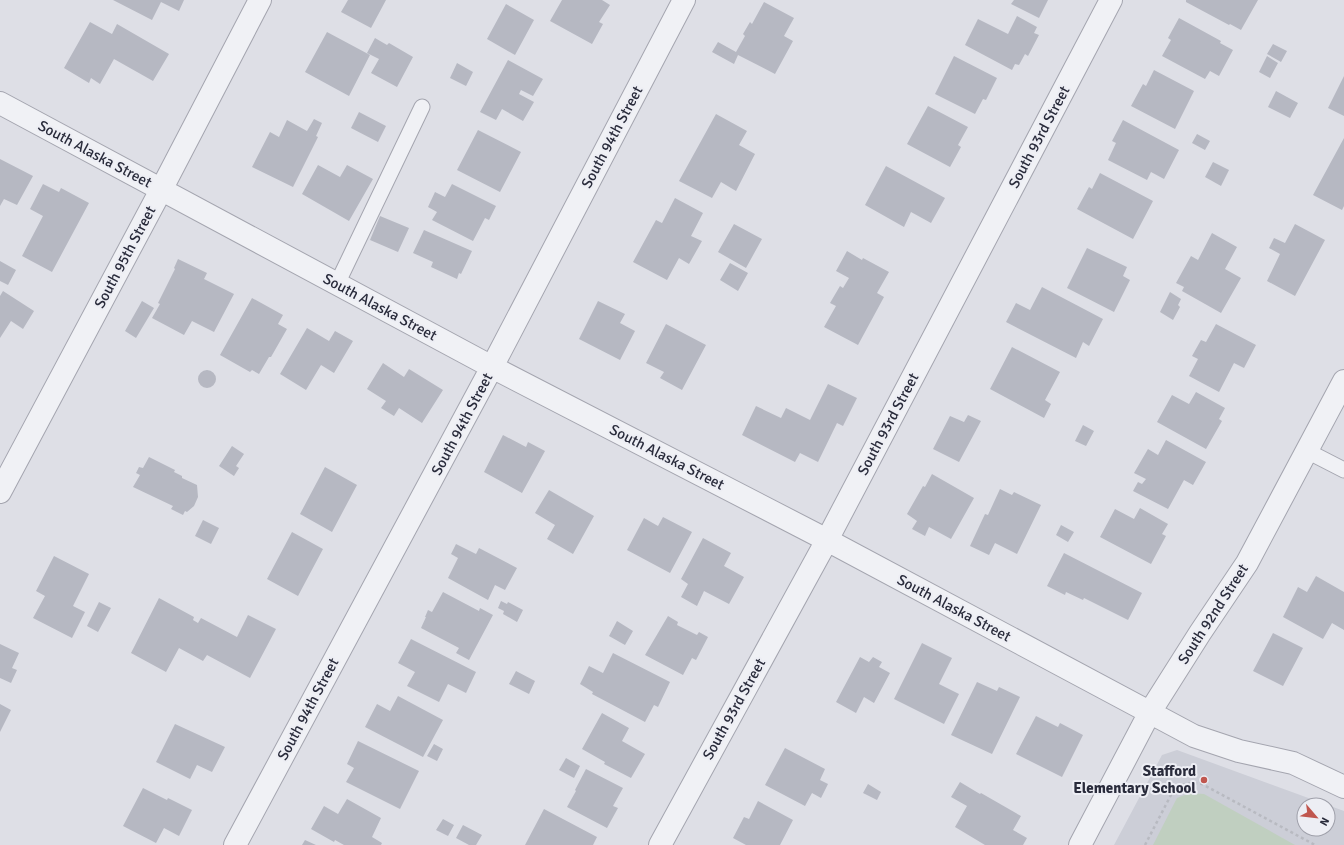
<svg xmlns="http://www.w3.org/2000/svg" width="1344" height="845" font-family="Signika,sans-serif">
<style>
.built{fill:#ccced7;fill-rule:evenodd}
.green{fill:#c0cfc0}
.building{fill:#b6b8c2}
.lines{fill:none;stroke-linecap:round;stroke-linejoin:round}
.service-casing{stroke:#a4a5af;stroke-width:17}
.minor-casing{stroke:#a4a5af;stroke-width:24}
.path{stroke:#b8bac1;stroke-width:2.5;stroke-dasharray:3 3;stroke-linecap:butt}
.service{stroke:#f0f1f5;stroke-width:15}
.minor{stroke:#f0f1f5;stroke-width:22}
.poi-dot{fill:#c0564e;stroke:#edeef4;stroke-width:1.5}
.labels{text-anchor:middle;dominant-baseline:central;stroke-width:4;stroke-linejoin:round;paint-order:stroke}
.street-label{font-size:15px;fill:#292b3b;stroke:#edeef4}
.poi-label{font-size:15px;font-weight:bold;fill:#292b3b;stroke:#edeef4;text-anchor:end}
</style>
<rect width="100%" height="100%" fill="#dedfe6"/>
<!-- built -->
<path class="built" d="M1177,750L1344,811V845H1114L1162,755ZM1304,805H1328V829H1304Z"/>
<!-- green -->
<path class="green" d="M1190,793L1204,794L1295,845H1153L1177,798Z"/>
<!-- building -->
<path class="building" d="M113,0H184L179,11L161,2L152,20Z
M348,0H386L371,28L341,12Z
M562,0H602L610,5L599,22L603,24L592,44L550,21Z
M1014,0H1048L1039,18L1011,4Z
M1186,0H1258L1241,30L1230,24L1229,25L1186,2Z
M764,2L794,18L784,36L793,41L775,74L738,55L734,64L712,52L718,42L736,52L745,36L743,34L750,22L752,24Z
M506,4L534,20L515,55L487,39Z
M1017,16L1037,27L1034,33L1039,35L1028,56L1025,54L1019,65L1015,64L1012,70L965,45L978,19L1008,34Z
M1179,18L1221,41L1220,43L1233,50L1219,76L1210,71L1205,79L1162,56L1171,40L1168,38Z
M90,22L112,34L117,24L169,54L153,81L114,59L100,84L91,78L89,83L64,68Z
M327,32L370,55L349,96L305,72Z
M375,38L387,45L389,43L413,57L397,87L371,73L379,59L367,53Z
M1273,44L1287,51L1281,62L1267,54Z
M954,56L997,78L986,100L983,99L975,114L935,94Z
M1267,56L1278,63L1270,78L1259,72Z
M508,60L543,79L533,96L521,90L519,94L534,102L523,121L502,109L496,120L480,112Z
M457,63L473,72L466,86L450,78Z
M1154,70L1194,91L1175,129L1131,106L1143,84L1146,86Z
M1344,76V116L1328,108Z
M1276,91L1298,103L1290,118L1268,107Z
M928,106L968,127L958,145L961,147L950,167L907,144Z
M359,112L386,126L378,142L351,128Z
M716,114L747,131L739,145L755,154L736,191L721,182L712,198L679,181Z
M314,119L322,123L316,136L318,137L293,187L252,167L270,132L279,137L287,120L307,131Z
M1123,120L1179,150L1164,179L1151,172L1147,180L1108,160L1116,143L1112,141Z
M478,130L521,152L500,192L457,170Z
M1197,134L1210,141L1205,150L1192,143Z
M1344,138V206L1342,210L1313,195Z
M0,159L33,176L17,205L4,199L0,206Z
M1213,162L1229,170L1221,186L1205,177Z
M318,165L340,177L347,165L373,179L349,221L302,194Z
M886,166L945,198L931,223L911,212L904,227L865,205Z
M1100,173L1153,201L1133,239L1077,209L1089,187L1092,189Z
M43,184L59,192L61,188L89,203L52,272L22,256L43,216L30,209Z
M452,184L496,206L489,220L485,218L473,241L432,220L437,212L428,207L435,192L445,197Z
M675,198L703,213L691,236L702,241L689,264L679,258L667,280L633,262L656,220L662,223Z
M380,216L409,228L398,252L370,240Z
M734,224L762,239L746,268L718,252Z
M1295,224L1325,240L1295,296L1267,281L1280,254L1269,248L1274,238L1285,243Z
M424,230L472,251L461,274L459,273L457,279L431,267L433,262L413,253Z
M1212,233L1237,247L1225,269L1241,278L1221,313L1182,291L1184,287L1176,283L1191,256L1198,260Z
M1087,248L1127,267L1123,276L1130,280L1114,312L1067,288Z
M847,251L862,260L863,258L889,272L877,293L884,297L858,345L824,327L836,306L830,303L840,286L843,288L849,278L836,271Z
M178,259L207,273L204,279L234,294L214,332L192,321L184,335L152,318L160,304L158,303L175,269L174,268Z
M0,261L16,270L8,285L0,281Z
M730,263L748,273L738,291L720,280Z
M1042,287L1103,319L1089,346L1083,342L1076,358L1006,322L1016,303L1030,310Z
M3,291L34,311L23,329L11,321L0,338V296Z
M1170,292L1181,299L1178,305L1180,307L1173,320L1160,312Z
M252,298L283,315L278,324L287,329L271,357H269L259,374L252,370L250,372L220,355Z
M142,301L154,308L136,338L125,331Z
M598,301L625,314L620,323L635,331L620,360L579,339Z
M666,324L706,345L682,390L660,378L664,372L646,363Z
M1216,324L1256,345L1244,368L1234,363L1219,392L1189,376L1198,359L1192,356L1201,340L1206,342Z
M307,328L329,341L335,331L353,341L334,373L321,365L306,390L280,374Z
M1012,347L1060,372L1045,400L1051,404L1044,418L990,389Z
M383,363L404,377L409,369L443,390L422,423L399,408L394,416L381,408L386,401L367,389Z
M198 379a9 9 0 1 1 18 0a9 9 0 1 1-18 0Z
M828,384L857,398L843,426L837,423L818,462L800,453L795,462L742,435L756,406L781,418L786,408L810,420Z
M1196,392L1225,408L1219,419L1222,421L1206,449L1157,422L1172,395L1189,404Z
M968,415L981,421L959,462L933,449L950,416L964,422Z
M1083,425L1094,431L1086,446L1075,441Z
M503,435L526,447L528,442L545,451L522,493L484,472Z
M1166,440L1206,462L1193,485L1184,480L1168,509L1133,491L1138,482L1142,484L1146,479L1134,473L1148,449L1158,455Z
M232,446L244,454L236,466L239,468L234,476L219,466Z
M149,457L175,470L174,472L182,476V478L197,485L198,497L194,506L187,512L185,511L183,515L171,509L173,506L133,487L140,475L136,473L139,467L143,468Z
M325,467L357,485L332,532L300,514Z
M932,474L974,498L951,539L929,527L925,536L912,529L917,521L907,514L923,486L925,487Z
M1000,489L1012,495L1014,492L1041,505L1017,554L995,543L989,555L970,546L985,514L988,515Z
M549,490L594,516L573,554L547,539L555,525L535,513Z
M1140,508L1168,524L1162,534L1166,536L1151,564L1100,537L1115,509L1134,519Z
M663,517L692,532L670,573L627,550L644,518L658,526Z
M203,520L219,528L211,544L195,536Z
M1061,525L1074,532L1068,542L1056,535Z
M292,532L323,549L298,596L267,579Z
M703,538L731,553L724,566L744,577L729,604L704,591L697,606L681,597L688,584L681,579Z
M456,544L476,554L479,548L517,568L505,590L495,585L488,600L448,578L458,558L451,554Z
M1064,553L1142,593L1128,620L1084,598L1083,600L1066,592L1065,595L1047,586Z
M54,556L89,574L73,606L85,612L72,638L33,618L45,596L36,591Z
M1316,576L1344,592V630L1332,623L1323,639L1283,617L1298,587L1307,592Z
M443,592L479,611L480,608L493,615L469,660L456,653L459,648L421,628L426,617H425L428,610L432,612Z
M159,598L194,617L193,620L198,623L201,618L237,637L248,615L276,629L250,678L207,655L203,661L179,648L166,672L131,653Z
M501,601L507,604L508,602L523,610L517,622L503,614L504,611L498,608Z
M99,602L111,608L98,632L87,626Z
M668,616L678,622L677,625L697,635L699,632L708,637L696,660L692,658L683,675L645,655Z
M617,621L633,631L625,645L609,636Z
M1273,633L1303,648L1283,686L1253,671Z
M411,639L476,672L466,693L448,684L439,702L407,686L415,672L398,663Z
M922,643L952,658L939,684L959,694L944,724L894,699Z
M0,644L19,653L12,668L17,670L11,683L0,678Z
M613,653L670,682L658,707L654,705L645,722L592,694L593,692L580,684L589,666L603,673Z
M860,657L869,662L873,657L882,662L879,667L890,673L874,703L864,697L856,713L836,702Z
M516,671L535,681L529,694L509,684Z
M977,682L997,691L999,687L1020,697L992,754L951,735Z
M398,696L443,720L423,757L365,727L377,704L390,711Z
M0,704L11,710L0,732Z
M602,713L629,728L622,741L645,754L631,778L604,764L605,762L582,749Z
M1036,716L1058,727L1060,723L1083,735L1062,777L1016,754Z
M175,724L225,747L212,772L197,765L190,779L156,762Z
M358,741L419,771L400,809L346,782L354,768L347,764Z
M434,744L443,749L437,761L427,756Z
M785,748L825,769L820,780L828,784L821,798L812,793L805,806L765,785Z
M566,758L580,766L574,778L559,770Z
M586,769L623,788L613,806L618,808L607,828L567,807L576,791L575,790Z
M960,782L980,794L981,793L1021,816L1013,830L1027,838L1023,845H985L955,827L967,806L951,797Z
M868,784L881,792L877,800L863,793Z
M143,788L167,800L168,798L192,810L179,836L164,828L156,843L123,826Z
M347,799L381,818L372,837L382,843L381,845H344L335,840L334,842L311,829L324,806L338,814Z
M758,801L793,820L780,845H746L733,838L744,817L749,819Z
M544,809L597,837L593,845H525Z
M443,819L454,825L448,836L436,830Z
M463,825L482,835L476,845H469L456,838Z
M305,840L316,845H302Z"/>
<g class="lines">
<defs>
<path id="service" d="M337,284L422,107
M1307,451L1344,470"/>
<path id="minor" d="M0,103L492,367L827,540L1194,736L1239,751L1293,763L1344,787
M0,492L161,190L260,0
M235,845L492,367L684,0
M660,845L827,540L1111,0
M1080,845L1150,712L1200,633L1247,563L1344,381"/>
</defs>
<!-- service casing -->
<use href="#service" class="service-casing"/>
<!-- minor casing -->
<use href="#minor" class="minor-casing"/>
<!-- path -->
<path class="path" d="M1145,845L1172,793C1182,783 1188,782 1202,784L1315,845"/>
<!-- service -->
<use href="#service" class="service"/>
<!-- minor -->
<use href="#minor" class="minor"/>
</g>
<!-- markers -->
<circle class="poi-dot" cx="1204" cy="780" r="4"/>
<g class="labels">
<!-- street labels -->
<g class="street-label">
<text transform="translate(612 137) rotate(-62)">South 94th Street</text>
<text transform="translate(1039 137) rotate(-62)">South 93rd Street</text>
<text transform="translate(95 154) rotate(28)">South Alaska Street</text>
<text transform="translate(125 257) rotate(-62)">South 95th Street</text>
<text transform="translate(380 307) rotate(28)">South Alaska Street</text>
<text transform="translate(462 424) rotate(-62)">South 94th Street</text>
<text transform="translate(888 424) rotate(-62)">South 93rd Street</text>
<text transform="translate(667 457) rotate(27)">South Alaska Street</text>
<text transform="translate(954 608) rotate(28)">South Alaska Street</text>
<text transform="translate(1213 614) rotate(-57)">South 92nd Street</text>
<text transform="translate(308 709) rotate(-62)">South 94th Street</text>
<text transform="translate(734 709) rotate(-61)">South 93rd Street</text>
</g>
<!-- poi labels -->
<g class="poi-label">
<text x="1196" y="771">Stafford<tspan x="1196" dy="17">Elementary School</tspan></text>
</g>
</g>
<!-- north arrow -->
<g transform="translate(1316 817) rotate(118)"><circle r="19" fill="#edeef4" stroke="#9fa0aa"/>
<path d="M0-3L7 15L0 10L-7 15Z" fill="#c0564e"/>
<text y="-6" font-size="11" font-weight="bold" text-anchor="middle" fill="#292b3b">N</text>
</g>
</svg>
